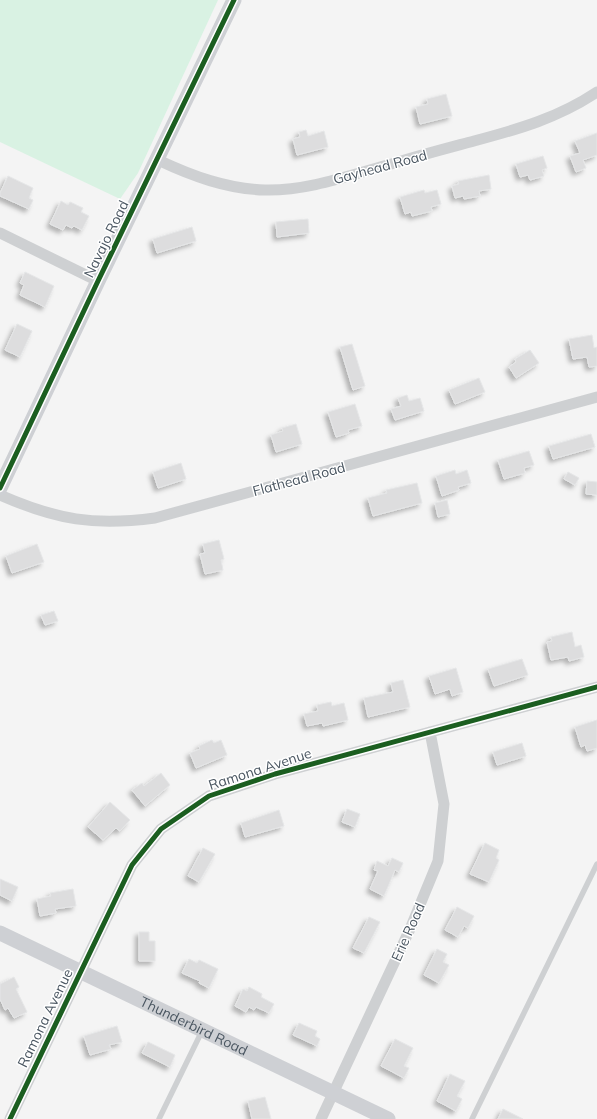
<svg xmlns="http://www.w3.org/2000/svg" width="597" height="1119" font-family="Mulish,sans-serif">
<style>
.green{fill:#d9f2e3}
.building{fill:#ddddde;stroke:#e5e6e7;filter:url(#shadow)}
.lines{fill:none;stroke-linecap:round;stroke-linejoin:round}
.lane{stroke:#ced0d2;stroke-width:5.5}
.street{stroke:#ced0d2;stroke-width:11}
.secondary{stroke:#ced0d4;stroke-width:15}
.cycleway-casing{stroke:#fff;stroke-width:8}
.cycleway{stroke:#1b5e20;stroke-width:5}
.labels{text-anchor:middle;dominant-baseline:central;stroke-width:3;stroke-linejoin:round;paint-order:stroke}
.street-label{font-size:14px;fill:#4a5661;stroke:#fff}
</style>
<defs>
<filter id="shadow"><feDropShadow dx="-3.5" dy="3.5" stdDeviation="2" flood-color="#0004"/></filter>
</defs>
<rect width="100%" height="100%" fill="#f4f4f4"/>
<!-- green -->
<path class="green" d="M0,0H218L138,173L120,199L0,142Z"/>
<!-- building -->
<path class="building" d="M446,94L452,116L420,124L416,107L428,104L427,99Z
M306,130L308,136L324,131L328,147L297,155L293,139L300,137L299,132Z
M597,133V155L583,160L586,168L576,172L570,156L580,153L575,141Z
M543,156L547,168L542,170L544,176L530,180L528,175L520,177L516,164Z
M489,175L491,189L479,191L480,196L464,199L463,196L455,198L452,186L459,184L458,181Z
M8,176L33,188L29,198L33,200L29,209L0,196V193Z
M424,190L425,193L437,190L441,204L431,207L432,211L412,216L411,212L405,214L400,197Z
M61,201L68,205L70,202L83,208L81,212L89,216L82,230L74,226L72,228L66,225L63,230L50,224Z
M308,219L309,233L277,237L276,222Z
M192,227L196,241L157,253L153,239Z
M25,272L54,286L45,307L20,295L24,285L20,283Z
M17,324L32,331L20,357L5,350Z
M592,335L594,348L597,347V366L589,367L587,357L573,359L569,339Z
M352,344L365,386L353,390L340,347Z
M530,350L539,363L516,378L509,367L516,362L515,359Z
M479,378L485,392L455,404L449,390Z
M407,395L409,401L420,398L424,411L395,420L391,409L401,406L398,398Z
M355,404L362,426L348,430L349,433L336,437L328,412Z
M296,424L302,444L276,452L271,435L283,431L282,428Z
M591,434L595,447L553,459L549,446Z
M529,451L534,465L524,468L525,473L504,479L498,460Z
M181,463L186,479L158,488L153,472Z
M455,470L456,474L467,470L471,483L458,487L459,490L442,496L436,476Z
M568,472L579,478L575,485L564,479Z
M587,481L597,482V495L586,494Z
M417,483L422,503L373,516L368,498L387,493L386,490Z
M447,500L450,514L438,517L435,503Z
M219,540L224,559L221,560L223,570L205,574L200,554L205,553L203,544Z
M37,544L44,562L12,573L6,556Z
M54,611L58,621L45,625L41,615Z
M572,632L575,647L581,645L584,657L569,661L568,657L551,660L547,642L552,641L551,637Z
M522,659L528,675L494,686L488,669Z
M456,668L463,692L452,696L450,689L435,694L429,676Z
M403,680L410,707L368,717L364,698L393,692L391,683Z
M331,702L332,706L344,703L348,720L323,726L322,723L307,726L304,714L318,711L317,705Z
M597,720V748L587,751L585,745L581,747L575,727Z
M212,740L214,743L221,740L227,755L196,768L190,753L200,749L199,746Z
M522,743L526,756L497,765L493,752Z
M161,773L170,785L145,806L132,790L142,783L144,786Z
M110,802L130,820L120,831L116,828L103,840L88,827Z
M347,809L360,814L355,827L342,822Z
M279,810L284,826L245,837L241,823Z
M485,843L499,850L496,858L499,860L489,882L470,874Z
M203,848L215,854L199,882L188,876Z
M392,858L403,863L399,872L395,870L384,896L370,889L378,871L374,870L377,861L388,866Z
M0,879L18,887L12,901L0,895Z
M73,889L76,906L55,909L56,913L40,916L37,899L51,896L50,893Z
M457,907L474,916L468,928L464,926L458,937L445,930Z
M369,917L380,922L364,953L353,948Z
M139,932H149V941H155V961H139Z
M437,949L447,954L443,962L449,965L439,983L424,975Z
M189,959L197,963L199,960L218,969L209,988L199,983L200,981L182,973Z
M14,977L19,987L16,989L27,1012L14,1018L8,1008L5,1010L0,999V984Z
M249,987L262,994L261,997L274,1004L269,1013L256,1007L254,1010L249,1007L246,1012L235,1006L243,989L247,991Z
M299,1023L317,1031L315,1036L320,1039L317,1046L293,1035Z
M117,1026L122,1042L109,1045L111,1049L90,1055L84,1036Z
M395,1039L413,1048L404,1066L409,1068L404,1078L381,1066Z
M148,1042L175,1055L170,1067L142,1053Z
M450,1074L465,1081L457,1096L462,1099L456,1111L437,1101Z
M265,1097L271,1119H252L248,1101Z
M503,1109L523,1119H498Z"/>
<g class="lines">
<!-- lane -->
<path class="lane" d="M159,1119L202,1031
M472,1119L597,864"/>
<!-- street -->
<path class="street" d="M158,160C192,176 227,189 265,190C309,191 353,174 395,163C421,155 448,148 474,141C519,129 558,118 597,92
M0,233L98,281
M0,495C57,520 94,526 155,518L597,397
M10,1119L132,865L161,829L209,796L275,774L597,687
M321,1119L410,929L438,861L444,804L430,732"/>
<!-- secondary -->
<g class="secondary">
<path d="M0,488L98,281L234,0"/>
<path id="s1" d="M0,933L388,1119"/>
</g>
<defs>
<path id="cycleway" d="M0,488L98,281L234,0
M10,1119L132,865L161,829L209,796L275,774L597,687"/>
</defs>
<!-- cycleway casing -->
<use href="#cycleway" class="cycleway-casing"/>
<!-- cycleway -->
<use href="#cycleway" class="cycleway"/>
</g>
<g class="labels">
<!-- street labels -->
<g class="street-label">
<text transform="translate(380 167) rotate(-15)">Gayhead Road</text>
<text transform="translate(106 239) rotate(-64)">Navajo Road</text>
<text transform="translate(299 479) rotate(-15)">Flathead Road</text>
<text transform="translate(260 769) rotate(-18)">Ramona Avenue</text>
<text transform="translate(408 932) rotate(-66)">Erie Road</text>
<text transform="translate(45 1018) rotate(-64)">Ramona Avenue</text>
<text stroke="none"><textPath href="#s1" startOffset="215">Thunderbird Road</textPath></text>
</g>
</g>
</svg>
